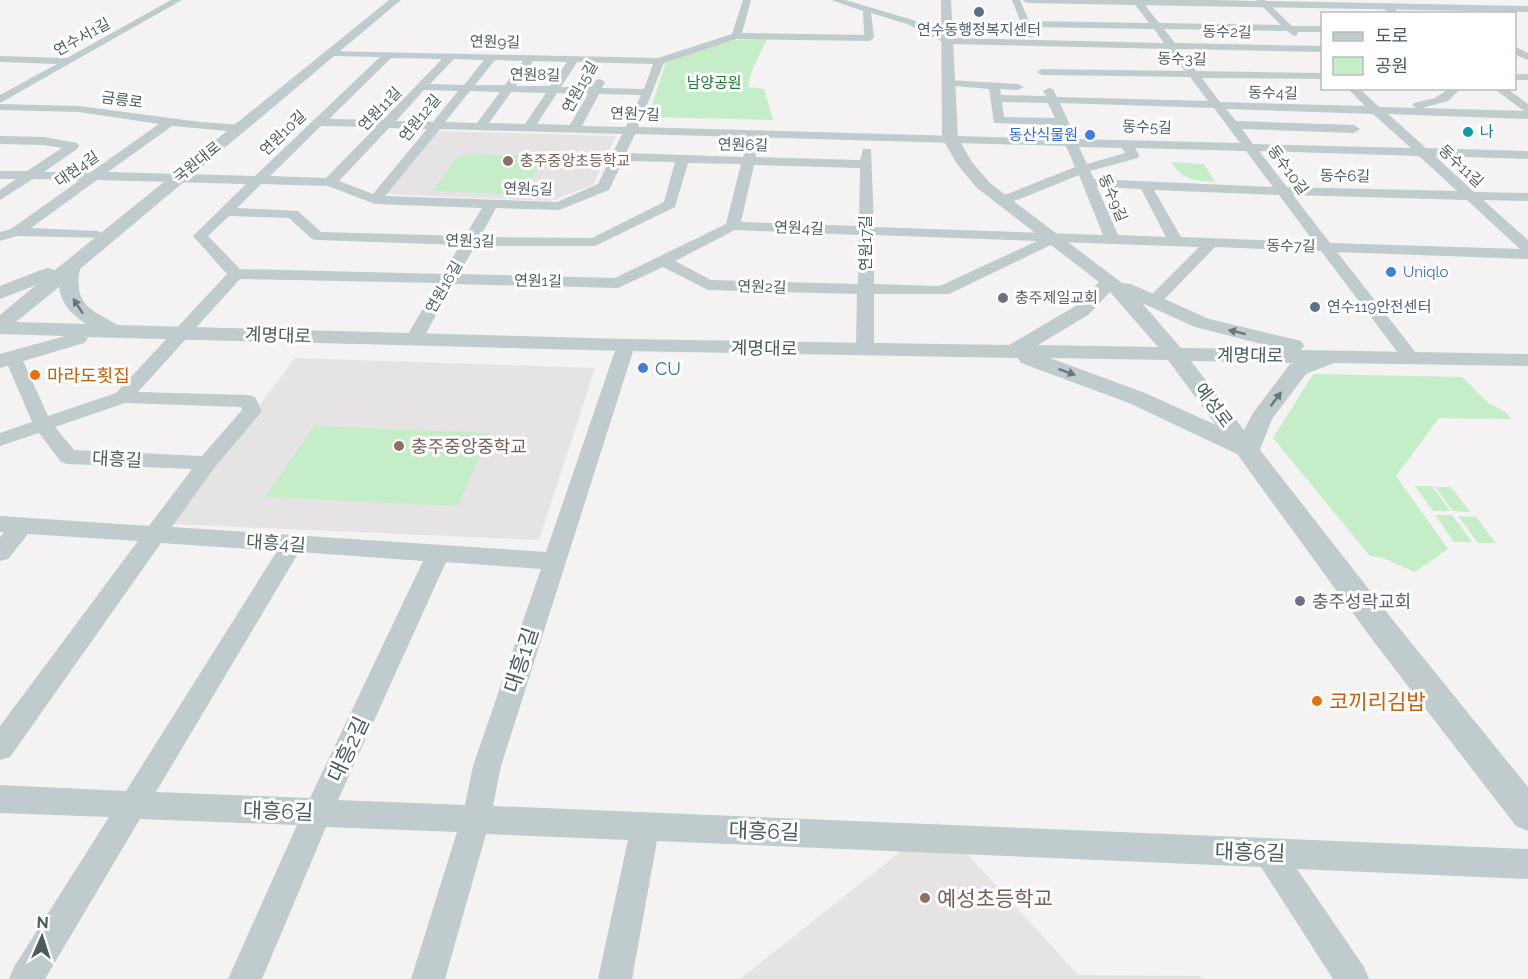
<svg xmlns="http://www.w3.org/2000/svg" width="1528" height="979" font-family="Raleway,'Noto Sans KR',sans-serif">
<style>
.education{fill:#e5e3e4}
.green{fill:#c5edc8}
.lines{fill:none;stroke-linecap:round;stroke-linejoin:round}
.minor{fill:#bfcbcd;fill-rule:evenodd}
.tertiary{fill:#bfcbcd;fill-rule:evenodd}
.oneway{fill:#68777a}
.service-dot{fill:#5c6f8a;stroke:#fff;stroke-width:2}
.culture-dot{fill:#0f9aa8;stroke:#fff;stroke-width:2}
.shop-dot{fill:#3f7fe0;stroke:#fff;stroke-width:2}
.education-dot{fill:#8d6e63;stroke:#fff;stroke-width:2}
.worship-dot{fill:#6b7280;stroke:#fff;stroke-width:2}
.food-dot{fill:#e8710a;stroke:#fff;stroke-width:2}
.labels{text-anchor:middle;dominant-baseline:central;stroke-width:6;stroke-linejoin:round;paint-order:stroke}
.far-service-label{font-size:15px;fill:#4e5e75;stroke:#fff}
.far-street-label{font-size:15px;fill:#4b5b5e;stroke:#fff}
.far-park-label{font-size:15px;fill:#1f7c30;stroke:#fff}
.far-culture-label{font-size:15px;fill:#0d838f;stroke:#fff;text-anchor:start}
.far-shop-label{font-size:15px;fill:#366cbe;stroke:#fff;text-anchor:end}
.far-education-label{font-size:15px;fill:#785e54;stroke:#fff;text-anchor:start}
.far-worship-label{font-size:15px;fill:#5b616d;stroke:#fff;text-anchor:start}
.street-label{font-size:18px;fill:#4b5b5e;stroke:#fff}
.shop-label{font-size:18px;fill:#366cbe;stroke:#fff;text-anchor:start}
.food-label{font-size:18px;fill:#c56008;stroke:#fff;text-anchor:start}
.education-label{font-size:18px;fill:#785e54;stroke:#fff;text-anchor:start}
.worship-label{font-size:18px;fill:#5b616d;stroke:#fff;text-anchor:start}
.near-street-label{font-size:21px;fill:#4b5b5e;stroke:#fff}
.near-food-label{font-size:21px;fill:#c56008;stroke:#fff;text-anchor:start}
.near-education-label{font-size:21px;fill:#785e54;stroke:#fff;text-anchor:start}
</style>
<rect width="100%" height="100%" fill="#f4f2f3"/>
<!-- education -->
<path class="education" d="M436,131L616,136L593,185L551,201L384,194Z
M295,358L595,368L539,540L171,524Z
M938,822L1078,975L1199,976L1204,979H740Z"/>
<!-- green -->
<path class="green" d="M767,39L752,70L748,87L764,89L773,120L648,117L666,62L735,40Z
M471,154L545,157L522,195L433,191L456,158Z
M1171,162L1204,164L1215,182C1196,181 1182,180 1171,162Z
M1313,374L1462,377L1488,403L1507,413L1511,419L1439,418L1396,476L1448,549L1415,572L1383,558L1370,556L1273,438Z
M314,426L490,433L458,506L265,497Z
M1415,486H1432L1450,511H1433Z
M1435,487H1451L1470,512L1453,511Z
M1435,515H1452L1472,542H1454Z
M1458,516L1476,517L1496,543H1478Z"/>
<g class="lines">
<!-- minor -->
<path class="minor" d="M171,0H182L0,103V95L57,64L0,62V56L67,58Z
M743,0H751L742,33L864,35L863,11L831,0H845L913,20L949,38L1164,43L1154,29L1031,27L1035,36L1027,38L1012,0H1020L1029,21L1149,23L1133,2L1141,0L1159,23L1281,25L1256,0H1265L1292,26H1322V32H1298L1297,35L1294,36L1287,31L1164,29L1175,43L1322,46V52L1179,49L1196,71L1322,73V79L1202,78L1220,102L1365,106L1347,88H1359L1379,107L1416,108L1412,105L1414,103L1435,98L1450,88H1461L1448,101L1422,108L1524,111L1493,88H1506L1528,104V119L1388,114L1426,148L1528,151V159L1435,156L1474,192L1528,193V201L1483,200L1528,240V259L1337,252L1420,358L1417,362H1405L1321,251L1215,247L1159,305L1153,307L1145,302L1147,299L1199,247L1057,242L949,294H874V349L871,353H859L856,349L857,294L708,290L663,267L618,288L453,284L423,339L420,343H408L405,339L438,283L240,279L138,392L248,395L255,397L262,411L214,468L172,527L546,552L617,345L620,341H632L635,345L501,766L493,806L1528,849V879L1297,869L1364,967L1369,979H1333L1261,867L657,841L632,979H598L628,840L486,834L445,979H411L457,832L326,827L262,979H228L297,825L140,819L45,979H9L14,967L109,817L0,813V785L126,791L277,551L161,543L10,757L0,760V726L138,541L28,534L8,559L0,561V537L4,532H0V516L149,526L192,469L68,464L61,462L39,433L0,446V433L32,422L4,356L7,352H19L48,416L116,393L227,274L193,236L246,184L97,180L31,228L98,231L105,235L103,238L17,236L0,241V232L11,229L80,180L33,179L0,200V190L16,179H0V171H27L62,148L44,145L0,144V136L44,137L77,143L79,146L77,149L44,172H91L159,124L79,112L0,110V104L79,106L200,122L243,125L245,128L239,132L172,126L108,172L255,176L380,57L330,56L326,55V51L658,58L732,34ZM871,13L907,24L947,44L1169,49L1185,71L1042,69L1037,72L1042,75L1190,77L1208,101L1057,97L1053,89L1049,88L1043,91L1046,96L1001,95L1000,89L1018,90L1024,87L1018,84L948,80L944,81V85L989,89L994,123L1058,125L1063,139L638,127L664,63L737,39L869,41L874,38ZM391,58L442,59L383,120L329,119ZM454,59L484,60L464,85L430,84ZM495,60L523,61L505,85H475ZM533,61L567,62L550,86H516ZM577,62L653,64L644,89L602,88L605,82L600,79L596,80L591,87H561ZM424,90L458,91L433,122L396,121ZM470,91L500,92L477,123L445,122ZM511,92L546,93L525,124L489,123ZM557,93L588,94L570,125L537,124ZM599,94L641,95L626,127L582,126ZM1002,102L1048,103L1055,118L1004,117ZM1060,103L1214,108L1240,143L1076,139ZM1226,109L1373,114L1411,148L1253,144L1242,129L1354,133L1360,129L1354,125L1236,121ZM321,126L376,127L326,178L270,176ZM389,128L427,129L373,194L339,181ZM440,129L622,134L598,184L557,202L385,196ZM635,134L1066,146L1075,167L997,198L995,201L1002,205L1007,204L1079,175L1103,235L874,227L871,149H863L860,160L756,157L757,149L751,145L747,146L743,157L626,153ZM1079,147L1122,148L1125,153L1087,164ZM1135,148L1246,151L1273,187L1094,179L1090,171L1138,158L1139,155ZM1259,151L1419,156L1457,191L1287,187ZM623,161L675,162L664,202L592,238L480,237L496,208L559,210L609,190ZM688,163L741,164L726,224L615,278L459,274L475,246H595L675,207ZM754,165L860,168L859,226L741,222ZM261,184L328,186L375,204L482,208L465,236L321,232L298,211L237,208ZM1097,187L1141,189L1166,237L1118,235ZM1154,190L1279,195L1314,242L1181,237ZM1293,195L1467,200L1520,249L1330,243ZM229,216L289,218L312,239L317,240L460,245L443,274L240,269L208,236ZM735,230L859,235L858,284L711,280L675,261ZM874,235L1037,241L940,286L874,284ZM125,403L241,407L242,410L202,456L74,450L55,427ZM299,552L423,561L310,798L156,792ZM446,562L541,569L473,766L465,805L338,800Z
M1387,4L1401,14H1390L1382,7Z
M1514,46L1528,53V60L1514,54Z
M1514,74H1528V80H1514Z"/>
<!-- tertiary -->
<path class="tertiary" d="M389,0H401L80,269C73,304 91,310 118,325L626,339L1009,345L1074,307L1099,282L977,188L957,164L942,138L941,0H951L958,138L972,162L989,182L1008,197L1122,283L1131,284L1209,319L1301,341L1304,346L1301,350L1528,354V366L1334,363L1306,374L1272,419L1260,450L1396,624L1528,787V831L1516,826L1374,642L1237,454L1129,403L1021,363L1018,358L626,351L86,337L88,339L84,343L0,368V354L65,336L0,334V315L36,285L0,299V286L41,270L48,268L55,270ZM59,287C61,304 72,315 86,324L16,322ZM1110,292L1158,347L1038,345L1088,315ZM1142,303L1195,327L1281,349L1181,348ZM1050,358L1168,360L1216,425L1145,393ZM1191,361L1295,363L1290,364L1253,413L1244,430Z
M1022,0H1211L1528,6V12L1027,3Z"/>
</g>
<!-- one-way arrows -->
<defs><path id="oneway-solid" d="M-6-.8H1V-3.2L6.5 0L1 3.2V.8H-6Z" transform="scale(1.5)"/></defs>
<g class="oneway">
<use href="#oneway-solid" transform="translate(78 306) rotate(-123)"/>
<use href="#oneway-solid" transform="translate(1237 332) rotate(-166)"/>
<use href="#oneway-solid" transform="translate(1067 372) rotate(20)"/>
<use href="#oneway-solid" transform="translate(1276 399) rotate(-53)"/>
</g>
<!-- markers -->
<g class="service-dot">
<circle cx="979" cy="12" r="6"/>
<circle cx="1315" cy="307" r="6"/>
</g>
<circle class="culture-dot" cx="1468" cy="132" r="6"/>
<g class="shop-dot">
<circle cx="1090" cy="135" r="6"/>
<circle cx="1391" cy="272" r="6"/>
<circle cx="643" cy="368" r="6"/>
</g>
<g class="education-dot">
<circle cx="508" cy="161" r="6"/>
<circle cx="399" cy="446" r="6"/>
<circle cx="925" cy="898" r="6"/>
</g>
<g class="worship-dot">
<circle cx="1003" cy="298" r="6"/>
<circle cx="1300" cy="601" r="6"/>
</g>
<g class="food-dot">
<circle cx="35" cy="375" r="6"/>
<circle cx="1317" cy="701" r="6"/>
</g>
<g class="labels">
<!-- far-service labels -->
<g class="far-service-label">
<text x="979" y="30">연수동행정복지센터</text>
<text x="1327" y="307" text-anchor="start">연수119안전센터</text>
</g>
<!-- far-street labels -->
<g class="far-street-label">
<text transform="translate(1227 32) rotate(1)">동수2길</text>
<text transform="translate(82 37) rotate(-29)">연수서1길</text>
<text transform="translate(495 42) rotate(1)">연원9길</text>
<text transform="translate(1182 59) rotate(1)">동수3길</text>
<text transform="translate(535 75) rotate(1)">연원8길</text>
<text transform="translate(580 87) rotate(-61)">연원15길</text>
<text transform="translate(1273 93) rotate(1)">동수4길</text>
<text transform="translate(122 100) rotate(8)">금릉로</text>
<text transform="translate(380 109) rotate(-46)">연원11길</text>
<text transform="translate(635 114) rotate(2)">연원7길</text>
<text transform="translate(420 118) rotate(-51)">연원12길</text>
<text transform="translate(1147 127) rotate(2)">동수5길</text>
<text transform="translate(283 133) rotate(-44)">연원10길</text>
<text transform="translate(743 145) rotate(1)">연원6길</text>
<text transform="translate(197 162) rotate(-39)">국원대로</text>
<text transform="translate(1461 166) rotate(43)">동수11길</text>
<text transform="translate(77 169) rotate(-35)">대현4길</text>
<text transform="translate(1288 170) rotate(54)">동수10길</text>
<text transform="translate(1345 176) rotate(1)">동수6길</text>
<text transform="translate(528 189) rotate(1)">연원5길</text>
<text transform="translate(1113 198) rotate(67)">동수9길</text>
<text transform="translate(799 228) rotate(2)">연원4길</text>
<text transform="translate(470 241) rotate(1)">연원3길</text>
<text transform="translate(866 243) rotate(-90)">연원17길</text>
<text transform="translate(1291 246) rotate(1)">동수7길</text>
<text transform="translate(538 281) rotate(1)">연원1길</text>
<text transform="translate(444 287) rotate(-60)">연원16길</text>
<text transform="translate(762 287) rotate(2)">연원2길</text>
</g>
<!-- far-park labels -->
<g class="far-park-label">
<text x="714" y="83">남양공원</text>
</g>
<!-- far-culture labels -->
<g class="far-culture-label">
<text x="1480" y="132">나</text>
</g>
<!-- far-shop labels -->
<g class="far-shop-label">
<text x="1078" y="135">동산식물원</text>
<text x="1403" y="272" text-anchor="start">Uniqlo</text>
</g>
<!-- far-education labels -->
<g class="far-education-label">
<text x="520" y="161">충주중앙초등학교</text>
</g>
<!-- far-worship labels -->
<g class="far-worship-label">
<text x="1015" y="298">충주제일교회</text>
</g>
<!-- street labels -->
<g class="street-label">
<text transform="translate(278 335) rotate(2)">계명대로</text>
<text transform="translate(764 348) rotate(1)">계명대로</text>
<text transform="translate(1250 355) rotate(1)">계명대로</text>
<text transform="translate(1214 405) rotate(53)">예성로</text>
<text transform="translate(117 459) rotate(3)">대흥길</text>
<text transform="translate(276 543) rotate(4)">대흥4길</text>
</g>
<!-- shop labels -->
<g class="shop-label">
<text x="655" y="368">CU</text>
</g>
<!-- food labels -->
<g class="food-label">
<text x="47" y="375">마라도횟집</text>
</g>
<!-- education labels -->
<g class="education-label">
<text x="411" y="446">충주중앙중학교</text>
</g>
<!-- worship labels -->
<g class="worship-label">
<text x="1312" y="601">충주성락교회</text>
</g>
<!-- near-street labels -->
<g class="near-street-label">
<text transform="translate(521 660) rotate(-72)">대흥1길</text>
<text transform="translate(348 749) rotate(-65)">대흥2길</text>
<text transform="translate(278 811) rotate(2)">대흥6길</text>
<text transform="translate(764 831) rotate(2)">대흥6길</text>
<text transform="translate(1250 852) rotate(2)">대흥6길</text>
</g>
<!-- near-food labels -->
<g class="near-food-label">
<text x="1329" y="701">코끼리김밥</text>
</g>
<!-- near-education labels -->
<g class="near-education-label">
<text x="937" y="898">예성초등학교</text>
</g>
</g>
<!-- legend -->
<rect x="1321" y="12" width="195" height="78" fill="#ffffff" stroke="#b7bdbf" stroke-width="1.5"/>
<rect x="1333" y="32" width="30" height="9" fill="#bfcbcd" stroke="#b7bdbf" stroke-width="1.5"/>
<text x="1375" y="42" font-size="18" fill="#4b5b5e">도로</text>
<rect x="1333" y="57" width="30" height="18" fill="#c5edc8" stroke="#b7bdbf" stroke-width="1.5"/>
<text x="1375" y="72" font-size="18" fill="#4b5b5e">공원</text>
<!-- north arrow -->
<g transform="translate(42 937) rotate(3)" stroke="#ffffff" stroke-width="4.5" paint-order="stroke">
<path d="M0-4.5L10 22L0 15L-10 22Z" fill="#4b5b5e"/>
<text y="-9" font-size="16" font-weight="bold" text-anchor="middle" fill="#4b5b5e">N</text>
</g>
</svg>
